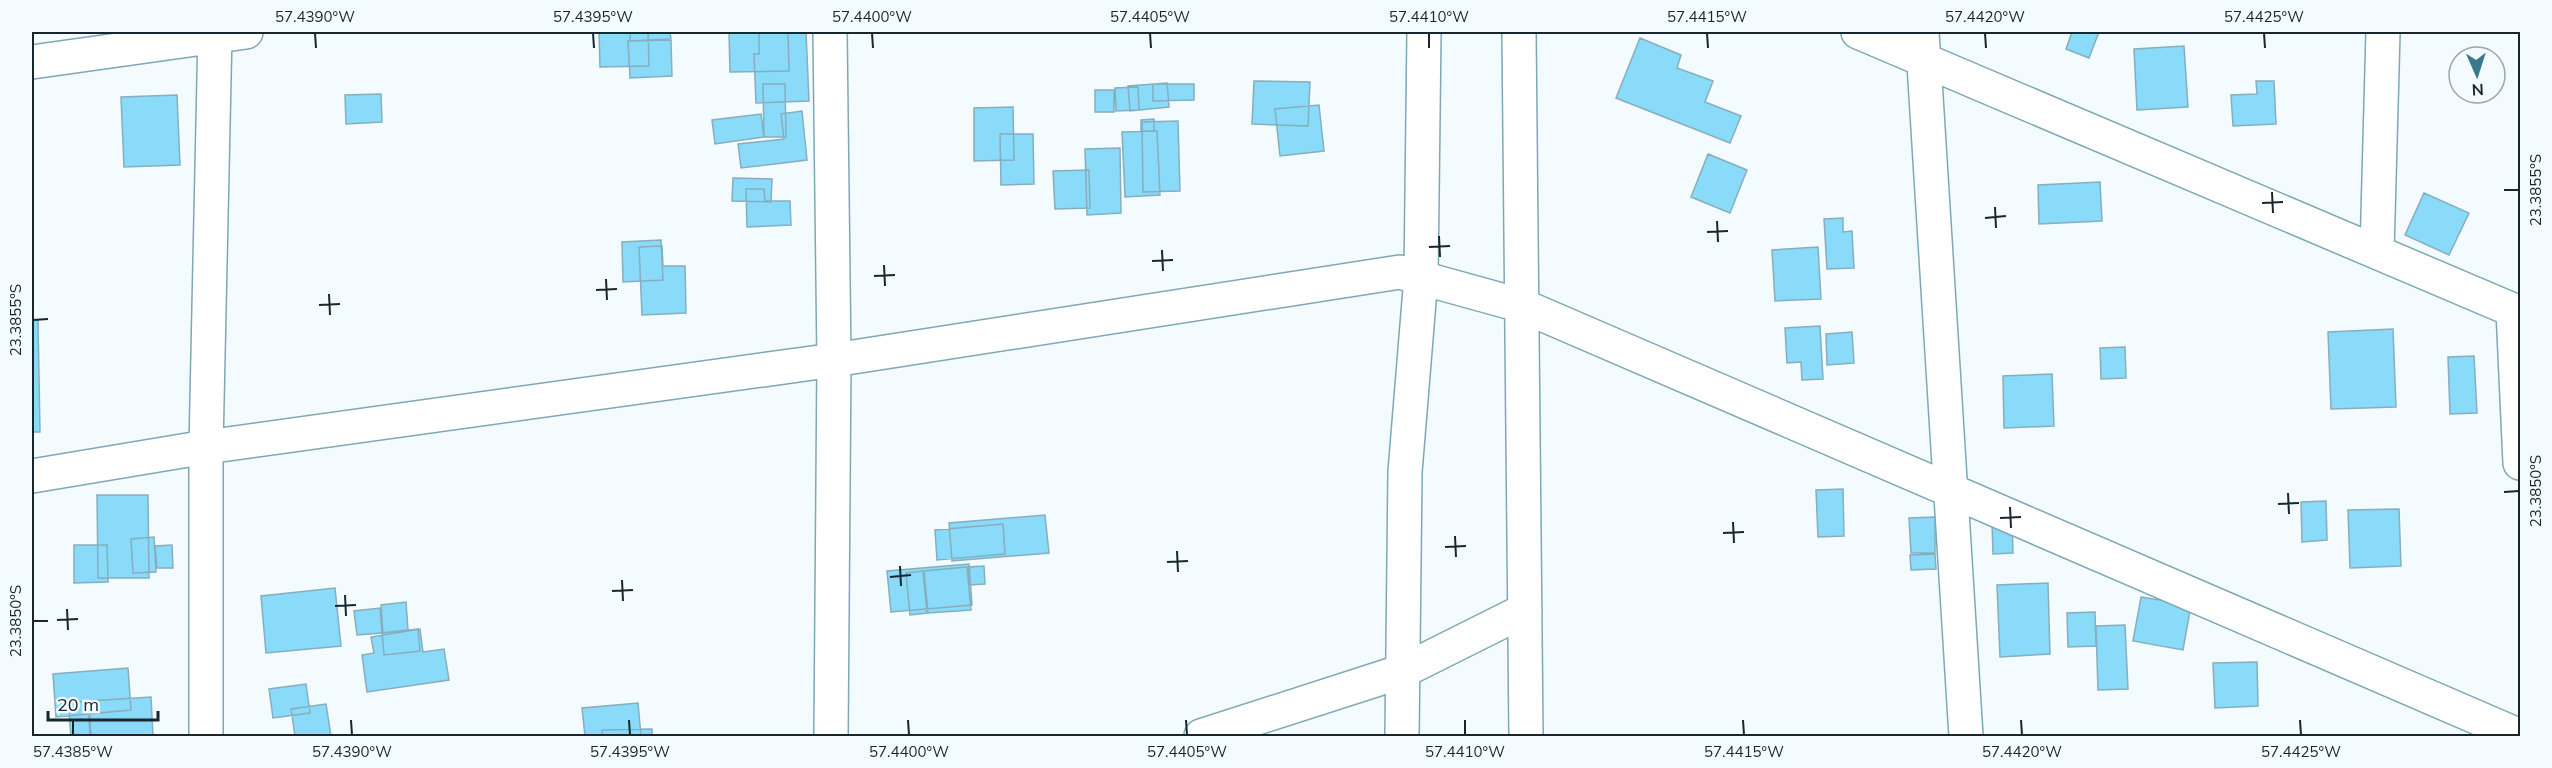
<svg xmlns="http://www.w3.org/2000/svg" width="2552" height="768" font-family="Mulish,sans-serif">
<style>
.building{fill:#89dbf9;stroke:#86aebd;stroke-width:1.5}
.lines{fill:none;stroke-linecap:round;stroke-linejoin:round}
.minor-casing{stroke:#7fa7b6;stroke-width:36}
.minor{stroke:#fff;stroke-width:33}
.ticks{fill:none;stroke:#17272d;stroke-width:2}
.neatline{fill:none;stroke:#17272d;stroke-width:2}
.ticks-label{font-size:15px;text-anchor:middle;fill:#17272d}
</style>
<rect width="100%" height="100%" fill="#f3fbfe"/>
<!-- building -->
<path class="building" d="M599,32H648L649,66L600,67Z
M630,32H670L671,39L630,41Z
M729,32H788L789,71L730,72Z
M759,32H806L809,101L756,103L754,54H759Z
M2072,32H2099L2089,58L2066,49Z
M1640,38L1681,55L1677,68L1713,81L1705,102L1741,116L1730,143L1616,98Z
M671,40L672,76L630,78L628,41Z
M2184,46L2188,107L2137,110L2134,49Z
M1254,81L1310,82L1308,126L1252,124Z
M2256,81H2274L2276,124L2233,126L2231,95L2257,94Z
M1167,83L1169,107L1130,111L1128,86Z
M763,84H785L786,137H764Z
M1153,84H1194V100L1153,101Z
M1138,87L1139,110L1116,111L1115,88Z
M1095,90H1114V112H1095Z
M381,94L382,122L346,124L345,95Z
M177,95L180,165L124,167L121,97Z
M1319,105L1324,151L1280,156L1275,109Z
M1013,107L1014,160L974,161V108Z
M802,111L807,160L741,168L738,144L784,139L781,114Z
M761,114L764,137L715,144L712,120Z
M1154,119V131H1141V120Z
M1178,121L1180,191L1143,192L1142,122Z
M1157,131L1160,195L1125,197L1122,132Z
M1000,134H1033L1034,184L1001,185Z
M1120,148L1121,213L1087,215L1085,149Z
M1708,154L1747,170L1730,213L1691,197Z
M1089,170L1090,208L1055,209L1053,171Z
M733,178L772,179L771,202L732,201Z
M2100,182L2102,221L2039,224L2038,185Z
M746,189H764L765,201H790L791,225L747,227Z
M2424,193L2469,213L2449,255L2405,235Z
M1843,218V232L1852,231L1854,268L1827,269L1824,219Z
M661,240L663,280L623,282L622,242Z
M662,246L663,266H685L686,313L642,315L639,247Z
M1818,247L1821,299L1775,301L1772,250Z
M32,320H38L40,432H32Z
M1820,326L1823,379L1802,380L1801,362L1787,363L1785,328Z
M2393,329L2396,407L2331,409L2328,332Z
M1852,332L1854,363L1827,365L1826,334Z
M2125,347L2126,378L2101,379L2100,348Z
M2474,356L2477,413L2450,414L2448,357Z
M2052,374L2054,426L2004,428L2003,376Z
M1843,489L1844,536L1818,537L1816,490Z
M97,495H148L149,578H98Z
M2326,501L2327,540L2302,542L2301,502Z
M2399,509L2401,566L2350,568L2348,510Z
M1045,515L1049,553L952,561L949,523Z
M1935,517V553H1911L1909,518Z
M2012,521L2013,553L1993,554L1992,522Z
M1003,524L1005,554L937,560L935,530Z
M154,537L156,572L133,573L131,539Z
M74,545H107L108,582L74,583Z
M172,545L173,568H157L155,546Z
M1935,554L1936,569L1911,570L1910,555Z
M969,564L972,605L891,612L887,571Z
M984,566L985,584L969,585L968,567Z
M967,567L971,610L928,613L924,571Z
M923,571L927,613L910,615L906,573Z
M2048,583L2050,654L2000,657L1997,585Z
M335,588L341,646L266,653L261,596Z
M2141,597L2191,605L2183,650L2133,641Z
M406,602L408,630L383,633L381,605Z
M380,608L382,633L357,635L354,611Z
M2095,612L2096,646L2068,647L2067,613Z
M2125,625L2128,689L2098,690L2096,626Z
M418,629L420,651L384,655L382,633Z
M420,629L423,652L444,649L449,680L367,692L362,655L374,653L371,637Z
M2257,662L2258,706L2215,708L2213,663Z
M128,668L131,710L56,717L53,674Z
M306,684L310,713L273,718L269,689Z
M151,697L153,736H91L89,701Z
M88,701L90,736H71L68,703Z
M638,703L641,736H585L582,708Z
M326,704L331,736H295L291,709Z
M652,729V736H602V730Z"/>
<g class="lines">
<defs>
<path id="minor" d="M830,32L834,360L831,736
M1519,32L1526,736
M1858,32L2520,313
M1922,32L1966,736
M32,62L246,32
M2377,252L2383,32
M2513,310L2520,463
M32,476L206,447L834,360L1400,272L1523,306L2520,736
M206,736V447L215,32
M1201,736L1403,671L1525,610
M1402,736L1405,472L1421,277L1424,32"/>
</defs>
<!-- minor casing -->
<use href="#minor" class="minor-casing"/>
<!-- minor -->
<use href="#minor" class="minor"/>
</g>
<!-- ticks -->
<path class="ticks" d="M315,33L316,48M593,33L594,48M872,33L873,48M1150,33L1151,48M1429,33V48M1707,33L1708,48M1985,33L1986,48M2264,33L2265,48M2504,190H2519M2272,192L2273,213M2262,203L2283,202M1995,207L1996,228M1985,218L2006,216M1717,221L1718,242M1707,232L1728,231M1439,236L1440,257M1429,247L1450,246M1162,250L1163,271M1152,261L1173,260M884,265L885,286M874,276L895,275M606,279L607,300M596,290L617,289M329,294L330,315M319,305L340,304M33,320L48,319M2504,492L2519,491M2288,493L2289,514M2278,504L2299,503M2010,507L2011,528M2000,518L2021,517M1733,522L1734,543M1723,533L1744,532M1455,536L1456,557M1445,547L1466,546M1177,551L1178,572M1167,562L1188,561M900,566L901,586M890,577L911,575M622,580L623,601M612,591L633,590M345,595L346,616M335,606L356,605M67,609L68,630M57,620L78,619M33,621H48M73,720V735M351,720L352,735M629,720L630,735M908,720L909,735M1186,720L1187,735M1465,720V735M1743,720L1744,735M2021,720L2022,735M2300,720L2301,735"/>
<!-- border -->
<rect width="2552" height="768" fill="none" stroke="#f3fbfe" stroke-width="66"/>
<!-- north arrow -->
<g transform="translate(2477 75) rotate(177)"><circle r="28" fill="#f3fbfe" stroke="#9ba6aa" stroke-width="1.5"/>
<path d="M0-4.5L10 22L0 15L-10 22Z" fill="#3a788e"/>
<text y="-9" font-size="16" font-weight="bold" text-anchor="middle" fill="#17272d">N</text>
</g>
<!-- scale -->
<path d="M48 711v9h110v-9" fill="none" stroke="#17272d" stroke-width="3"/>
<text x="57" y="711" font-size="18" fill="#17272d" stroke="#f3fbfe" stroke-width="4.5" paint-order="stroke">20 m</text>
<rect x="33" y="33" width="2486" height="702" class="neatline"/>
<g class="ticks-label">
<text x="315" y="22">57.4390°W</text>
<text x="593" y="22">57.4395°W</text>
<text x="872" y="22">57.4400°W</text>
<text x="1150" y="22">57.4405°W</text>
<text x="1429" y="22">57.4410°W</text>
<text x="1707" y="22">57.4415°W</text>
<text x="1985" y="22">57.4420°W</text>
<text x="2264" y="22">57.4425°W</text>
<text transform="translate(2536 190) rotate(-90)" y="5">23.3855°S</text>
<text transform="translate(16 320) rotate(-90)" y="5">23.3855°S</text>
<text transform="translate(2536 491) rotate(-90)" y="5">23.3850°S</text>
<text transform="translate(16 621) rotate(-90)" y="5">23.3850°S</text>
<text x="73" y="757">57.4385°W</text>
<text x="352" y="757">57.4390°W</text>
<text x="630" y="757">57.4395°W</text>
<text x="909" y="757">57.4400°W</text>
<text x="1187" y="757">57.4405°W</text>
<text x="1465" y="757">57.4410°W</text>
<text x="1744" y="757">57.4415°W</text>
<text x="2022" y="757">57.4420°W</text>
<text x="2301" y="757">57.4425°W</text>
</g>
</svg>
